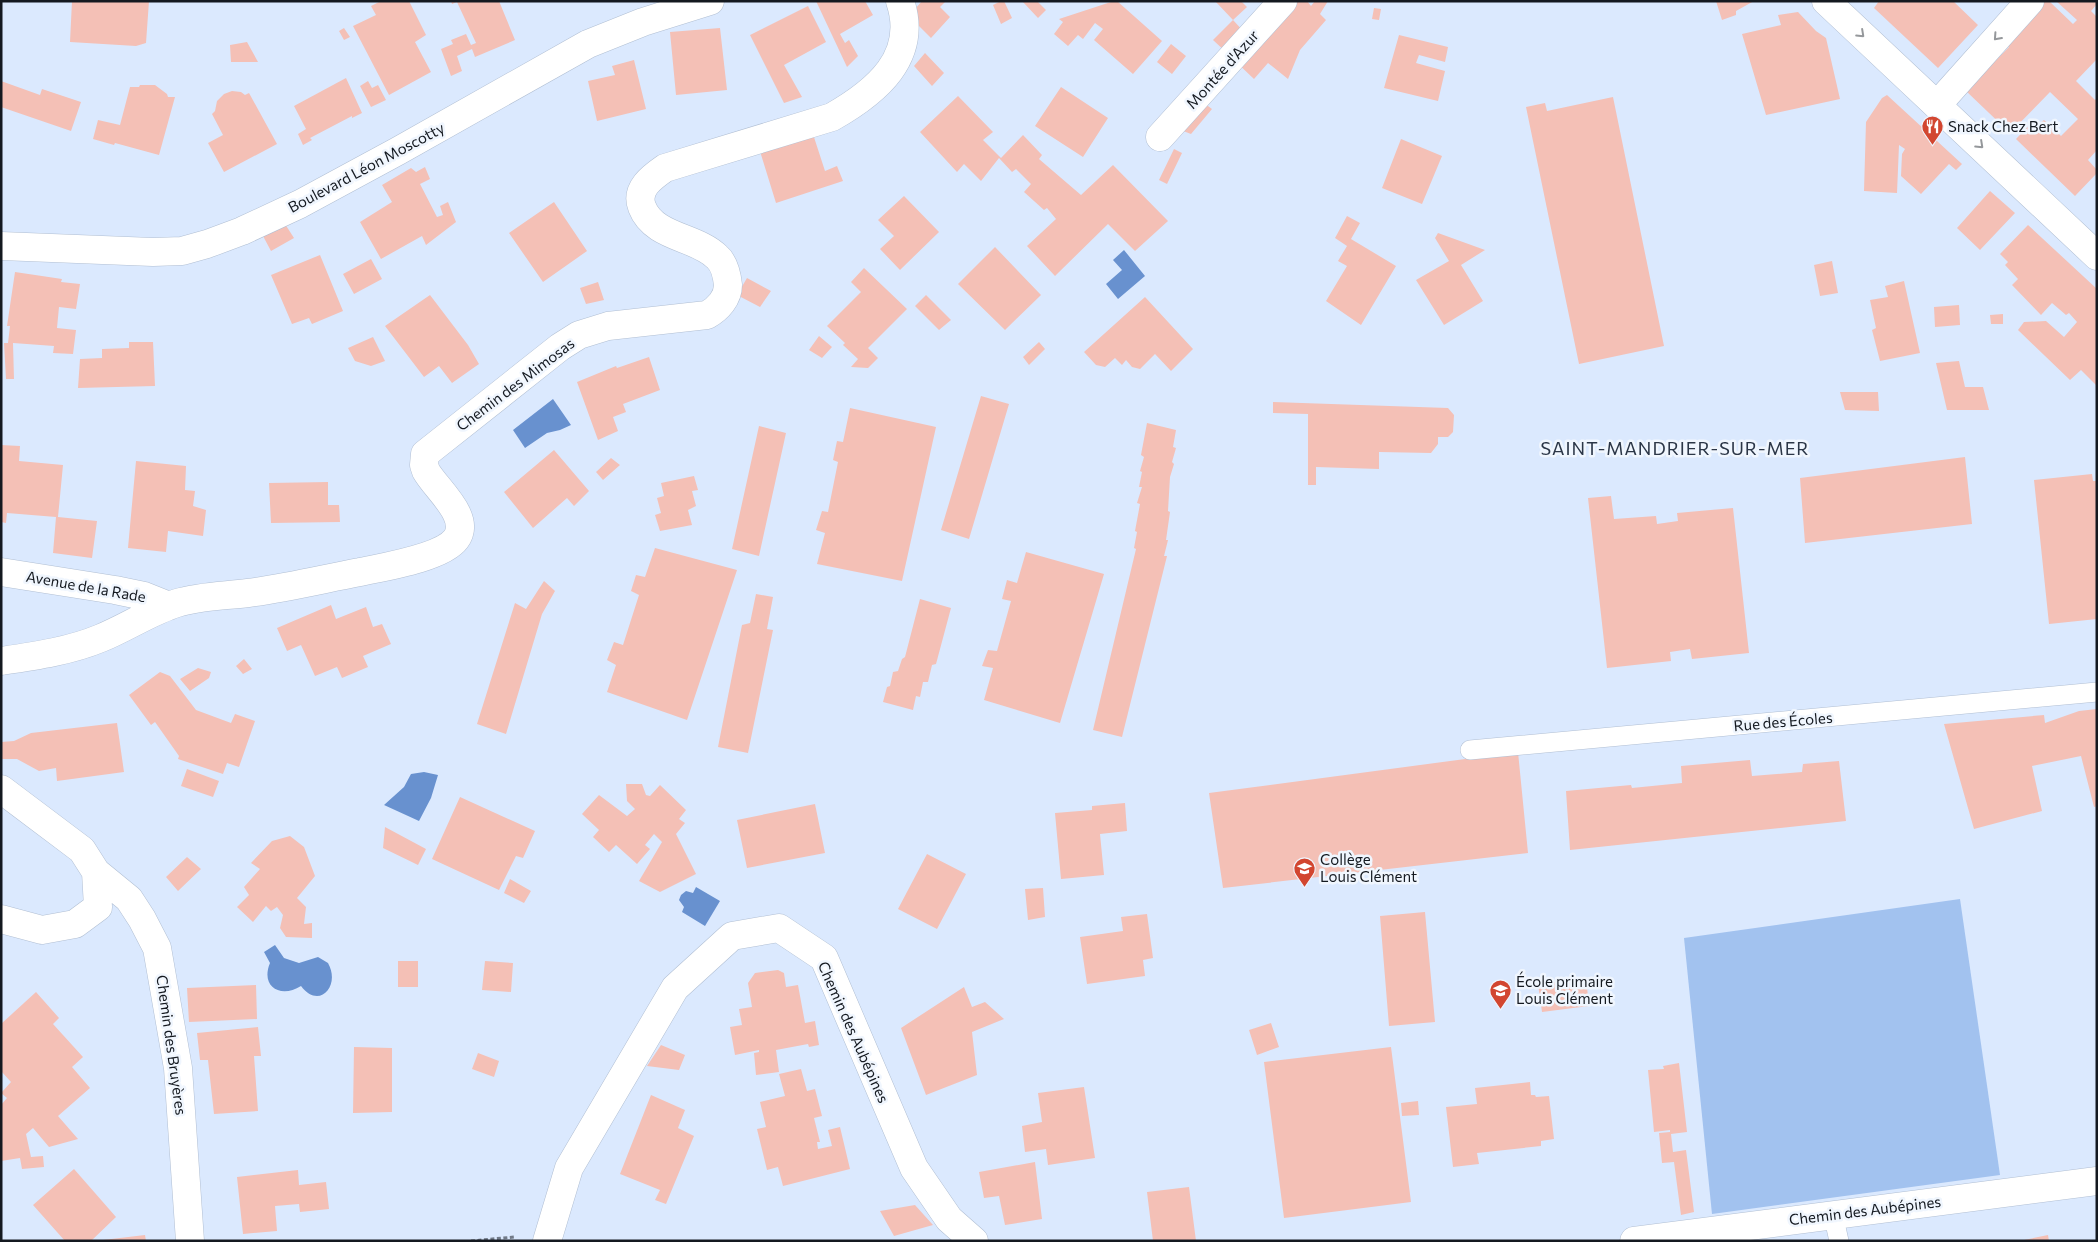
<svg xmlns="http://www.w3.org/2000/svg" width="2098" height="1242" font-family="Commissioner,sans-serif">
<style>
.green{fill:#a2c2ef}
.water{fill:#6891cf}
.building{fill:#f4c0b6}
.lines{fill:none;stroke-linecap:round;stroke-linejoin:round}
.lane-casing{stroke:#b1bfd3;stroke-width:20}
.street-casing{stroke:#b1bfd3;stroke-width:29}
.secondary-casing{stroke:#b1bfd3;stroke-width:29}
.path{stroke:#727b89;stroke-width:3;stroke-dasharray:4 2.5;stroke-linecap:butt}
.lane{stroke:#fff;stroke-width:19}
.street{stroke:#fff;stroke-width:28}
.secondary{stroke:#fff;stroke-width:28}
.oneway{stroke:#95989b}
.labels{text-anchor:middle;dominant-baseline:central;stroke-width:5;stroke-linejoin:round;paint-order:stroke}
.street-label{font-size:15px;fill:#141920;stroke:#f0f6fe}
.poi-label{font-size:15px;fill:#141920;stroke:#f0f6fe;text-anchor:start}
.quarter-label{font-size:18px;letter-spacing:1px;fill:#2b3647;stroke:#f0f6fe}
</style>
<rect width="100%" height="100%" fill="#dbe9fe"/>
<!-- green -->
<path class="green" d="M1960,899L2000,1175L1712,1214L1684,938Z"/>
<!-- water -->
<path class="water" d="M1124,250L1145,276L1118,299L1106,284L1122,270L1113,260Z
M553,399L571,425L560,430L547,433L525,448L513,430Z
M424,772L438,775L431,798L419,821L384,805L404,787L411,774Z
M696,887L720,901L705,926L682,912L684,907L679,900L681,895L686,891L693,893Z
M275,945L284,958L299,963L318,957L328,963C341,986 319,1010 301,986C281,999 260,987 270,963L264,952Z"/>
<!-- building -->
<path class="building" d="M72,1H149L146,43L136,46L70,42Z
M381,1H409L426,35L415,42L431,72L389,95L353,26L376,15L371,6Z
M451,1H499L515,40L475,57L472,49L457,56L462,71L451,76L441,49L453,44L451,40L466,34L471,45L476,43L457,2L452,4Z
M816,1H865L873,15L840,34L845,43L849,40L858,56L847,67Z
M922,1H946L940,7L950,17L931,38L909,16Z
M1001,1H1004L1012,18L1001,24L993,5Z
M1022,1H1037L1046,10L1038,18Z
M1114,1H1117L1162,41L1133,74L1094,40L1103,29L1095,23L1083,39L1078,35L1068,46L1054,34L1063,22L1059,19Z
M1215,1H1241L1247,7L1233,20L1245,33L1227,53L1213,40L1233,20Z
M1288,1H1307L1311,6L1315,1H1328L1320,14L1326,20L1300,50L1288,79L1268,63L1254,79L1234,60Z
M1716,1H1754L1736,11V15L1722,20Z
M1879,1H1953L1978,25L1938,68L1874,8Z
M2043,1H2049L2073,24L2077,20L2056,1H2097V4L2091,11L2097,17V59L2076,81L2095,100L2097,98V150L2088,160L2097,170V173L2075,196L2016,139L2035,119L2040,123L2044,120L2061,136L2078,119L2050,92L2010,133L1966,91L2009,47L2005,43Z
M808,6L826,42L784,65L802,97L784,103L750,35Z
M1374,8L1381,9L1379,20L1372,19Z
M1798,12L1816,31L1826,38L1840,99L1766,115L1742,34L1781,25L1778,15Z
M344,28L350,37L344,40L339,31Z
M720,28L727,90L676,95L670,32Z
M1399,35L1448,47L1445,62L1419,55L1416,63L1445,71L1438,101L1384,88Z
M247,42L258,62H231L230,45Z
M1171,44L1186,56L1172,74L1157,62Z
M925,53L944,73L932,86L914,66Z
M634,60L646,109L597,121L588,81L615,75L612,66Z
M346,78L362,113L352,118V116L310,138L312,140L303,145L298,134L306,129L294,106Z
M1,81L40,95L42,89L81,102L71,131L1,107Z
M368,81L372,88L378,85L386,100L371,107L360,86Z
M140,85H155L167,94L168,97H175L159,155L115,143L114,145L93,139L98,120L120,125L130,87H139Z
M1061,87L1108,118L1083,157L1035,126Z
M232,91L241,92L245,95L249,93L277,144L224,172L208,143L223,135L212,114L215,111L217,101L224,94Z
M1887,95L1962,164L1956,170L1949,164L1921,194L1901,176L1902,154L1905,149L1899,145L1897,193L1864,191L1866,122L1882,98Z
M958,96L993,132L983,140L1001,158L1023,135L1042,155L1039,159L1081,195L1113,165L1168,221L1135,251L1108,224L1055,276L1027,246L1056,219L1047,208L1044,210L1024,192L1031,184L1016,169L1012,172L999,158L981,181L964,164L957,172L920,132Z
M1613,97L1664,346L1579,364L1526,107L1545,103L1547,111Z
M1200,100L1212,109L1191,134L1178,129Z
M812,131L825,171L837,166L843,181L776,203L759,148Z
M1401,139L1442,156L1422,204L1382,188Z
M1174,149L1182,153L1167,184L1159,180Z
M425,167L430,179L420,184L437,217L443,215L440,206L448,202L456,222L426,245L422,236L381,259L360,222L392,202L382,185L411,168L416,172Z
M1990,191L2015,213L1980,250L1957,228Z
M904,196L939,232L900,270L880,249L894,236L878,220Z
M554,202L587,251L543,282L509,233Z
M1347,216L1360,223L1351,239L1396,266L1361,325L1326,301L1347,266L1338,261L1347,246L1335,238Z
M285,224L294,238L271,251L263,236Z
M2028,225L2097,289V386L2081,370L2070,380L2018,330L2024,322L2046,321L2064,337L2077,322L2069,313L2066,315L2052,303L2041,315L2012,285L2018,279L2005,265L2008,262L2000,254Z
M1438,233L1485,250L1461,265L1483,301L1444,325L1416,280L1449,261L1435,238Z
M995,247L1041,295L1005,330L958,284Z
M320,255L343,311L312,324L309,318L292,324L271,275Z
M371,259L382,279L354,294L343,274Z
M1832,261L1838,293L1820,296L1814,265Z
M864,268L907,309L868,348L878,358L868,368L851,367L858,359L843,345L845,343L827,326L861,292L851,282Z
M15,272L62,279L61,282L80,284L76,309L59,307L57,328L76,330L73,354L53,353L54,346L13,343L14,379H6L4,343H8L10,326H7Z
M747,278L771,291L760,307L737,295Z
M1904,281L1920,353L1880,361L1872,330L1876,328L1870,300L1888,297L1885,286Z
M598,282L604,300L586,304L580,288Z
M430,295L468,345L479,364L452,383L439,366L424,377L385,326Z
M926,295L951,320L939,330L915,306Z
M1145,297L1193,349L1171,371L1155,354L1140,369L1132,367L1126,360L1122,365L1115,358L1105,367L1096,365L1084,352Z
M1959,305L1960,325L1935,327L1934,307Z
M2003,314V324H1991L1990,315Z
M819,336L832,347L822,358L809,350Z
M373,337L385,361L371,366L355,361L348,348Z
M129,342H153L155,386L78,388L80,359L102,358V349L129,348Z
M1039,342L1045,349L1029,365L1023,357Z
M649,357L660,390L623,404L626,412L613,417L618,431L598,440L577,382L616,366L617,368Z
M1959,361L1965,387H1983L1989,410H1947L1936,363Z
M1840,392H1878L1879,411L1845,410Z
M981,396L1009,404L969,539L941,530Z
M1273,402L1448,408L1454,415L1453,432L1448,437H1438V444L1431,453L1379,452V469L1316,467V485H1308V414L1273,413Z
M850,408L936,427L902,581L817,564L825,533L816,530L822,511L828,512L838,462L833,460L837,441L843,442Z
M1147,423L1176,430L1173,447L1176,448L1172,462L1174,464L1170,477L1168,511L1170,512L1166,540H1168L1164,556H1167L1122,737L1093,730L1136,549L1134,548L1137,532L1135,531L1140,504L1137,503L1142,487H1139L1142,472L1140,471L1144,457L1141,455Z
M759,426L786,433L759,556L732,549Z
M1,445L20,446L19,461L63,465L58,517L97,521L92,558L53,553L56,517L7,513L6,523L1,522Z
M554,450L589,491L574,506L567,498L533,528L504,492Z
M1965,457L1972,524L1805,543L1800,478Z
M611,458L620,465L603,480L596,472Z
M136,461L186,466L185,490L195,491L193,506L206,510L203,536L168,531L166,552L128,548Z
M2092,474L2093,481H2097V619L2049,624L2034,480Z
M694,476L698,490L692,491L696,506L688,510L692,525L660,531L655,515L661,513L657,498L664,496L661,483Z
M328,482V505H339L340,522L271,523L269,483Z
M1611,496L1614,519L1656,516L1657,524L1678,521L1677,513L1733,508L1749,653L1692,659L1690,649L1670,652L1671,661L1607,668L1588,498Z
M655,548L737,570L687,720L607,692L616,665L607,660L614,642L623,645L639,595L631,591L636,575L645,577Z
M1026,552L1104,574L1060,723L984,700L993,668L982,666L988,650L997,651L1011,601L1002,599L1007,580L1017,583Z
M544,581L555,591L542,614L506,734L477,724L515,603L526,609Z
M756,594L773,597L767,629L773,630L748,753L718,747L742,625L750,623Z
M920,599L951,608L936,664L932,665L928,682H923L920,697L916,696L913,710L883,702L887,687L890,686L893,672L898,671L902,659L905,657Z
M331,605L336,619L366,607L373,627L382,624L391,644L363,656L368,667L342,678L337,667L315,676L301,645L287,651L277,628Z
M244,659L252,669L243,674L236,666Z
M198,668L211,672L209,678L190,691L180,679Z
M160,672L170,676L196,710L231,723L235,714L255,721L239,767L227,763L223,774L178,759L179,756L155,722L151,725L129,695Z
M2097,709V806L2094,807L2081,756L2032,766L2042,811L1974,829L1944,724L2044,715L2045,723L2079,711Z
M117,723L124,772L57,781L56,768L39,771L17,759H1V742L14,741L31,733Z
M1518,752L1528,853L1223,888L1209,793Z
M1750,760L1752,776L1802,772L1803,764L1839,761L1846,821L1570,850L1566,791L1631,785L1632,788L1682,783L1681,766Z
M187,769L219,781L213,797L181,786Z
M626,784H642L646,795L650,796L660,785L686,810L679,819L685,823L676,834L696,874L660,892L639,881L662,842L654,834L645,845L650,849L637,864L616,845L609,852L593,837L599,830L582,814L599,795L627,816L635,809L627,801Z
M460,797L535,831L523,858L516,856L499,890L432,859Z
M1125,803L1127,831L1100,834L1104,875L1061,879L1055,813L1092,810V806Z
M815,804L825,853L747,868L737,820Z
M385,827L426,849L418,865L383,848Z
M290,836L304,847L315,876L297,898L306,907L304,924L312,923V938L286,937L280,928L283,915L277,907L271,911L266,906L253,922L237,907L249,895L244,887L260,869L251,863L272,841Z
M927,854L966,874L937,929L898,909Z
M187,857L201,869L178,891L166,877Z
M510,879L531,891L524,903L504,893Z
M1043,888L1045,917L1028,920L1025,889Z
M1425,912L1435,1022L1389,1026L1380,916Z
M1147,914L1153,958L1143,960L1145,976L1087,984L1080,937L1123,931L1121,917Z
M398,961H418V987H398Z
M485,961L513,963L511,992L482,990Z
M778,970L784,973L786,987L798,985L805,1023L815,1021L819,1045L809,1047L808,1044L776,1050L779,1072L756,1075L754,1053L759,1052V1050L735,1055L730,1027L742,1025L739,1009L752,1007L748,983L755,973Z
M1586,978L1589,1006L1542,1012L1538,984Z
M256,985L257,1019L189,1022L187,988Z
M964,987L972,1007L985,1002L1004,1019L972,1032L977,1075L926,1095L901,1028Z
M36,992L59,1018L53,1024L83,1057L72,1067L90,1088L58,1116L78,1139L49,1147L33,1128L26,1134L31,1157L43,1156L44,1167L22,1169L20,1158L1,1161V1105L7,1098L1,1093L11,1082L1,1071V1024Z
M1271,1023L1279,1047L1257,1055L1249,1030Z
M258,1027L261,1056H254L258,1111L214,1114L208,1060H200L197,1033Z
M661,1045L685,1055L679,1070L647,1066Z
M354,1047L392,1048V1112L353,1113Z
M1391,1047L1411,1202L1284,1218L1264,1062Z
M478,1053L499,1061L494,1077L472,1069Z
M1679,1063L1687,1132L1671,1134L1673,1152L1686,1150L1694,1212L1681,1215L1674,1162L1662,1163L1659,1133L1670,1132V1130L1654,1132L1648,1070L1664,1069L1663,1066Z
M801,1069L807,1091L815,1089L822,1116L814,1118L820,1142H817L818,1149L832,1146L828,1130L840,1127L850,1169L783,1186L778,1167L767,1170L757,1129L766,1127L760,1102L785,1096L779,1074Z
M1530,1082L1531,1095H1535L1536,1097L1549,1096L1554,1139L1541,1141V1146L1477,1153L1479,1164L1453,1167L1446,1107L1477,1104L1475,1088Z
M1084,1087L1095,1158L1048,1165L1046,1149L1025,1152L1022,1126L1042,1122L1038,1093Z
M651,1095L685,1110L678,1128L694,1136L666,1204L655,1200L660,1190L620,1174Z
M1418,1101L1419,1115L1402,1116L1401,1103Z
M1035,1162L1042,1219L1005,1225L999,1196L984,1198L979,1172Z
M74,1169L116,1217L91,1241H65L33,1205Z
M298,1170L299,1185L326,1182L329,1209L300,1212L299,1204L275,1206L277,1231L243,1234L237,1177Z
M1189,1187L1196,1241H1153L1147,1192Z
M915,1205L933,1225L894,1236L880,1211Z
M145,1235L146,1241H103V1240Z
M2048,1235L2049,1241H2025L2024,1240Z"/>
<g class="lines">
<defs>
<path id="lane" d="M1470,750L2097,692
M1833,1214L1839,1241"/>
<path id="street" d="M1937,105L2030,1
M1160,137L1283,1
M1,246L153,252L182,251L207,244L242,231L300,204L398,151L588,44L643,22L710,1
M1,572L115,590L144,596L169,606
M1,661C35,656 70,651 101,638C126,628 151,611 177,603C200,596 224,596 248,593C286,588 323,579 360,572C383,567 442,558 456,539C472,517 436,489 426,471L424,465L425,454L560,347L579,335L608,326L707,315C718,309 728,298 728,285C727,276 724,263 717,257C696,236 654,238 642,207C635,189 652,177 665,168L832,117C876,92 919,57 900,1
M1,789L82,850L96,872L98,907L75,924L42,930L1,919
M96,872L129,899L142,919L157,948L178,1068L190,1241
M547,1241L569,1168L675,988L732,936L779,928L824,958L914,1168L949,1219L974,1241
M1634,1241L2097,1181"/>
<path id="secondary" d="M1826,1L2097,256"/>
</defs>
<!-- lane casing -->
<use href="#lane" class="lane-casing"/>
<!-- street casing -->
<use href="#street" class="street-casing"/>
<!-- secondary casing -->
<use href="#secondary" class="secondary-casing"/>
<!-- path -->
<path class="path" d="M471,1241L514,1237"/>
<!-- lane -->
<use href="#lane" class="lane"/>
<!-- street -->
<use href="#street" class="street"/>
<!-- secondary -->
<use href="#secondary" class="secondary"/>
</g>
<!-- one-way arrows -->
<defs><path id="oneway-chevron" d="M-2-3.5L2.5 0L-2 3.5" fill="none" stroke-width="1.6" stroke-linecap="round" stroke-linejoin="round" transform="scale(1.25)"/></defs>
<g class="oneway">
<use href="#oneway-chevron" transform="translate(1861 34) rotate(43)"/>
<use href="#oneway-chevron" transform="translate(1997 37) rotate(132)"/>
<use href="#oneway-chevron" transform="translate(1980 145) rotate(43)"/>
</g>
<!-- icons -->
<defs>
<symbol id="restaurant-pin" viewBox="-11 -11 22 30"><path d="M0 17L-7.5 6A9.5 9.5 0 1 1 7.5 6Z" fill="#d24630" stroke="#f0f6fe"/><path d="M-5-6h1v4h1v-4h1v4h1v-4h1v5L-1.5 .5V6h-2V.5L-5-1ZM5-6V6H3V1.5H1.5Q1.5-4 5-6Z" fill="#fff"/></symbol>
<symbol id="school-pin" viewBox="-11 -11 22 30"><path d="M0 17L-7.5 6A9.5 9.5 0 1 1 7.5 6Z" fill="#d24630" stroke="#f0f6fe"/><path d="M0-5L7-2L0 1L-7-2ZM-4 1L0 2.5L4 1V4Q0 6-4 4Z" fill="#fff"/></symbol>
</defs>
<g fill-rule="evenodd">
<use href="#restaurant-pin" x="1920" y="114" width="25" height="34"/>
<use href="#school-pin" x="1292" y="856" width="25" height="34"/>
<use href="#school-pin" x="1488" y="978" width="25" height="34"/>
</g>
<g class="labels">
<!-- street labels -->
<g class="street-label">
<text transform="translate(1222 69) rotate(-48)">Montée d'Azur</text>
<text transform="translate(366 167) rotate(-28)">Boulevard Léon Moscotty</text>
<text transform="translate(515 384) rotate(-37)">Chemin des Mimosas</text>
<text transform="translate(86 586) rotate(10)">Avenue de la Rade</text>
<text transform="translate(1783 721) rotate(-5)">Rue des Écoles</text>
<text transform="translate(854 1032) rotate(66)">Chemin des Aubépines</text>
<text transform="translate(172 1045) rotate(82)">Chemin des Bruyères</text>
<text transform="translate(1865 1210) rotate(-7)">Chemin des Aubépines</text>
</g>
<!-- poi labels -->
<g class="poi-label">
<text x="1948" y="126">Snack Chez Bert</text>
<text x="1320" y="859">Collège<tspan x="1320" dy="17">Louis Clément</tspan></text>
<text x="1516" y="981">École primaire<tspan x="1516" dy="17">Louis Clément</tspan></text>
</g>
<!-- quarter labels -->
<g class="quarter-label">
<text x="1675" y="448">SAINT-MANDRIER-SUR-MER</text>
</g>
</g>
<!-- border -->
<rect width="2098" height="1242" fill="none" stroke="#141920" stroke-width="5"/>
</svg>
